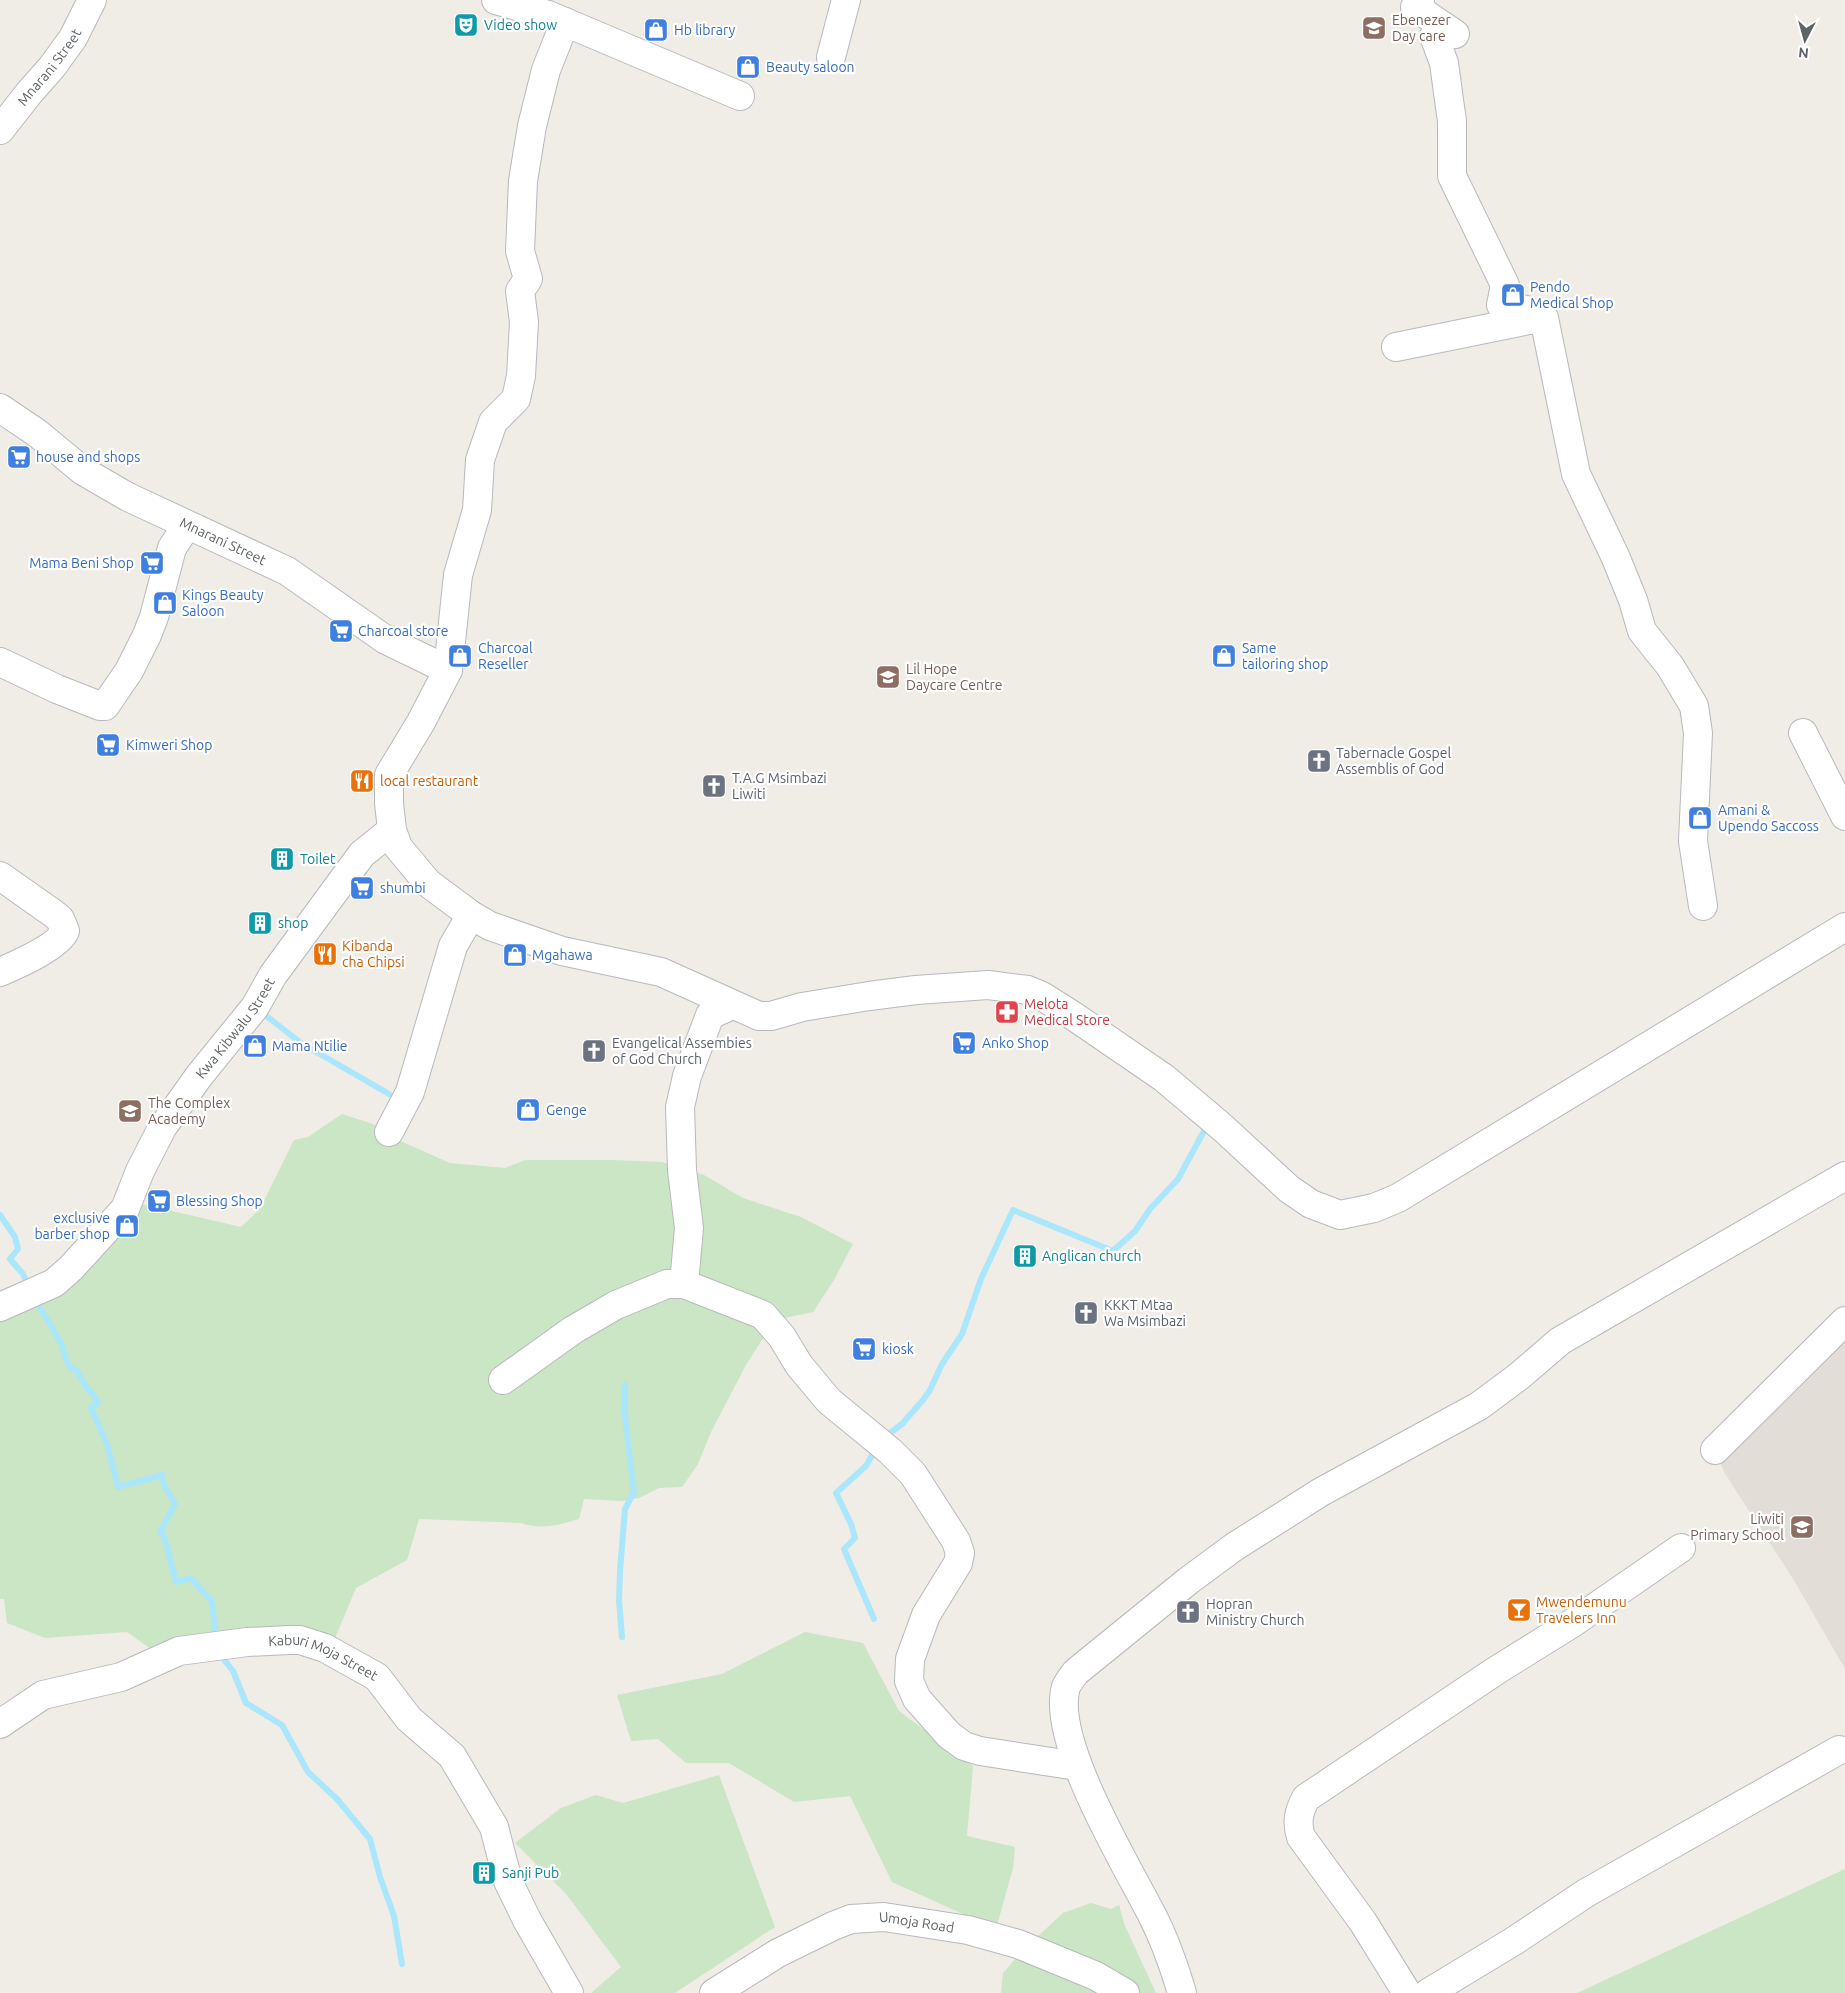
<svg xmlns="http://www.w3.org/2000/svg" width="1845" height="1993" font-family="Ubuntu,sans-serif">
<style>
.education{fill:#e2ddd7}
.green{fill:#cae6c4}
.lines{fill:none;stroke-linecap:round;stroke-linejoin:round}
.stream{stroke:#aae6fc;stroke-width:6}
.minor-casing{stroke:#b7b9bc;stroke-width:30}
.minor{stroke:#fff;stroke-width:28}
.labels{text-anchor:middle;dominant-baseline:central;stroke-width:4.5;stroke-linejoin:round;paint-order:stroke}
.education-label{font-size:14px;fill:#785e54;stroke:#fff;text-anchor:start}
.culture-label{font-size:14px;fill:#0d838f;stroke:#fff;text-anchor:start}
.shop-label{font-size:14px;fill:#366cbe;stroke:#fff;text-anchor:start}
.street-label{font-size:14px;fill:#5e6366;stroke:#fff}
.worship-label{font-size:14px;fill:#5b616d;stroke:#fff;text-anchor:start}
.food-label{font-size:14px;fill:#c56008;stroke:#fff;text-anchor:start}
.health-label{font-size:14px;fill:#be3a42;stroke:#fff;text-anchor:start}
</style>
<rect width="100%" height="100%" fill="#f0ece6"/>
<!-- education -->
<path class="education" d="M1845,1340V1669L1795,1582L1724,1472L1719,1459Z"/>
<!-- green -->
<path class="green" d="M342,1114L373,1124L398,1140L450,1163L505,1168L525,1160H611L662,1162L704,1175L743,1198L801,1217L853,1244L834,1280L813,1312L775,1320L747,1363L711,1432L698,1464L682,1487L659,1488L639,1498L622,1501L584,1499L579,1519C560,1525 541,1530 521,1523L419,1519L407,1560L356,1588L333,1643L151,1649L127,1632L45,1638L7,1623L4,1599H0V1307L59,1281L124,1200L241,1227L260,1209L294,1140L308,1137Z
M805,1632L863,1643L899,1711L973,1766L967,1836L1015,1847L1013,1868L996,1929L892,1882L850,1796L794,1802L729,1763H686L658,1739L631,1741L617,1695L722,1674Z
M719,1775L775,1927L675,1993H591L621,1967L567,1895L515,1843L561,1808L596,1795L623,1803Z
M1845,1869V1993H1577Z
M1091,1903L1111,1909L1119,1905L1125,1926L1156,1993H1001L1003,1973L1022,1951L1063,1913Z"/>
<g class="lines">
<!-- stream -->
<path class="stream" d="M260,1011L301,1043L389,1094
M0,1215L15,1237L18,1249L10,1259L23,1274L29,1287
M34,1298C42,1313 55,1330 61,1344C66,1354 65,1367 77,1371L88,1390L91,1392L98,1402L91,1408L107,1444L118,1487L162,1475L164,1485L175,1504L160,1532L164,1536L176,1582L191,1578L212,1602L216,1639
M885,1437L902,1424L923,1400L930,1390L942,1364L962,1334L981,1279L1013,1210L1113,1251L1135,1231L1150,1209L1178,1179L1204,1131
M874,1619L844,1549L855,1538L851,1524L836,1493L866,1466L876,1448
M622,1637L619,1600L620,1571L625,1509L634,1492L625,1416V1385
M218,1652L233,1671L246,1703L282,1725L308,1772L337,1799L370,1839L380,1877L394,1916L402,1964"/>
<defs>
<g id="minor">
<path d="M496,0L548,15L740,96"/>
<path d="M1420,0L1415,7L1455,34L1434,36L1444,63L1449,100L1452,121V176L1505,285L1501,305L1526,310L1529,320L1544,318L1576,474L1615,556L1633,600L1642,631L1670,666L1694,706L1698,733L1693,841L1703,906"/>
<path d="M565,22L546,70L532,126L523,181L520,251L528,279L520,291L524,322L521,376L516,399L493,422L480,460L477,510L458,575L448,670L421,722L389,775V803L392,830L398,847L428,883L471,915L490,926L562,951L661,972L759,1016H771L802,1007L869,996L916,990L988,985L1028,990L1042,996L1072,1015L1164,1078L1223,1128L1289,1189L1311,1204L1340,1215L1374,1208L1398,1198L1845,927"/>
<path d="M831,57L846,0"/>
<path id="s1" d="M0,130L29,93L52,67L73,38L92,0"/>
<path d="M1396,347L1529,320"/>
<path id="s2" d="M0,408L37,433L83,471L128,497L287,571L386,640L448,670"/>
<path d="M0,662L57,689L100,706H105L129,671L147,635L154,617L172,548L187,525"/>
<path d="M1803,733L1845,816"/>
<path d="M0,876L54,914L60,919L65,931C58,947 16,965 0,972"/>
<path d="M389,1132L410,1092L453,946L471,915"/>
<path d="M684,1284L689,1228L682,1170L680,1107L687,1076L710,1015L732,1005"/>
<path id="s3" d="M0,1307L54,1283L71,1268L125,1209L140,1171L162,1128L199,1076L255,1007L273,975L362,854L392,830"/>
<path d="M503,1380L573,1330L616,1305L667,1284H684L763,1315L782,1337L799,1365L829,1401L890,1451L913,1474L956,1541L960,1553L958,1563L926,1615L910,1659L909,1681L917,1699L949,1735L964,1746L980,1751L1077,1766"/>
<path d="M1715,1450L1845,1321"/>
<path id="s4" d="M0,1724L43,1695L121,1677L179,1651L247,1642L290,1640H300L325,1648L377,1677L409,1719L452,1756L494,1827L508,1881L527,1920L569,1993"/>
<path id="s5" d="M714,1993L778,1953L833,1926L851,1919L884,1917L968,1930L1018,1944L1096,1976L1125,1993"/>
<path d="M1182,1993C1174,1966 1165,1940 1152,1915C1127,1866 1050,1740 1066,1687C1068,1682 1073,1676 1076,1672L1188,1581L1234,1547L1321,1492L1479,1406L1518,1377L1560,1341L1845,1176"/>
<path d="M1407,1993L1363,1922L1301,1837C1296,1822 1299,1811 1306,1798L1497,1670L1574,1622L1681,1548"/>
<path d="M1428,1993L1514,1941L1586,1893L1839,1750"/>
</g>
</defs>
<!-- minor casing -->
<use href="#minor" class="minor-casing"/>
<!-- minor -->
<use href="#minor" class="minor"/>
</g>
<!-- icons -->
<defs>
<symbol id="theatre-square" viewBox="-11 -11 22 22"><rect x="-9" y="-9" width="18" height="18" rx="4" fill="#0f9aa8" stroke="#fff"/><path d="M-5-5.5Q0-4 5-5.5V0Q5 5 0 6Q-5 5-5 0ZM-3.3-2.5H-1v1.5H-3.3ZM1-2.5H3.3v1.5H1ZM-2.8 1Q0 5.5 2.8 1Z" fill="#fff"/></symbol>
<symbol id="school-square" viewBox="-11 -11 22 22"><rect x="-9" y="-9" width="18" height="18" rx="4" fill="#8d6e63" stroke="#fff"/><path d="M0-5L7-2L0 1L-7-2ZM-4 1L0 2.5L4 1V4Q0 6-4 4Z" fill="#fff"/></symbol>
<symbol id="shop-square" viewBox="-11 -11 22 22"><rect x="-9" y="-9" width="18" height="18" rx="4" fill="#3f7fe0" stroke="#fff"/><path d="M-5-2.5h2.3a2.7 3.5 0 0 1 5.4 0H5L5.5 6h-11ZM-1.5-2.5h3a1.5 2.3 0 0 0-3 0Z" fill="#fff"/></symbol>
<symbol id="supermarket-square" viewBox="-11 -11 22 22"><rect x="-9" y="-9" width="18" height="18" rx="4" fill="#3f7fe0" stroke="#fff"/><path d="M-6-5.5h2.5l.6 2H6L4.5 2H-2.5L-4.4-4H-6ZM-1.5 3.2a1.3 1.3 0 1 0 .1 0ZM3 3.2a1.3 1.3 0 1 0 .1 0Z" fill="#fff"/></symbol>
<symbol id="church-square" viewBox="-11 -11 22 22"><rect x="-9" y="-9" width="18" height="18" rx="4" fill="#6b7280" stroke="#fff"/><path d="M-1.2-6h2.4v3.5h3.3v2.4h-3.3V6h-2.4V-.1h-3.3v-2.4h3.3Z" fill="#fff"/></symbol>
<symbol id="restaurant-square" viewBox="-11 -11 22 22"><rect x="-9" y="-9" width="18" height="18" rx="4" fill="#e8710a" stroke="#fff"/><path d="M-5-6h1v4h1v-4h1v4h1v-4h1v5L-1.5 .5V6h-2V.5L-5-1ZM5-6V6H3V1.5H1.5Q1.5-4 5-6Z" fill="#fff"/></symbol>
<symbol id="building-square" viewBox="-11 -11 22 22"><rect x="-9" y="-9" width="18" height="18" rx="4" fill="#0f9aa8" stroke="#fff"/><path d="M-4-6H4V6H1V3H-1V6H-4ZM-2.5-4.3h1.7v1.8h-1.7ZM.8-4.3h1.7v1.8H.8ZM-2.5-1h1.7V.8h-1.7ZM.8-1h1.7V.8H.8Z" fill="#fff"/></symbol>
<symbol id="pharmacy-square" viewBox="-11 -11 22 22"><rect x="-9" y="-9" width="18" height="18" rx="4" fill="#e0444e" stroke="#fff"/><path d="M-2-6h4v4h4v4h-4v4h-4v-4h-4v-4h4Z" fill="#fff"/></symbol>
<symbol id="bar-square" viewBox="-11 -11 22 22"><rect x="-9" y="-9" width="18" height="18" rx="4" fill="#e8710a" stroke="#fff"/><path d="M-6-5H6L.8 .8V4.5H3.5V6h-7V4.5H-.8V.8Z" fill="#fff"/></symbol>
</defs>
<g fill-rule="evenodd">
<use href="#theatre-square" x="452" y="11" width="28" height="28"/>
<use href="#school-square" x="1360" y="14" width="28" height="28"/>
<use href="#shop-square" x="642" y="16" width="28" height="28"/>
<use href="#shop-square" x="734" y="53" width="28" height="28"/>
<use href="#shop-square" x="1499" y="281" width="28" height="28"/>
<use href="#supermarket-square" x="5" y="443" width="28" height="28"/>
<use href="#supermarket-square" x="138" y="549" width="28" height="28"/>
<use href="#shop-square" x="151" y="589" width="28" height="28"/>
<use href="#supermarket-square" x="327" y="617" width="28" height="28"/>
<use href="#shop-square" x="446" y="642" width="28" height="28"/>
<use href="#shop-square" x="1210" y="642" width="28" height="28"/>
<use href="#school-square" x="874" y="663" width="28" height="28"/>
<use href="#supermarket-square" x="94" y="731" width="28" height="28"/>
<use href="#church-square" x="1305" y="747" width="28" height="28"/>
<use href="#restaurant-square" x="348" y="767" width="28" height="28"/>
<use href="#church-square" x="700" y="772" width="28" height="28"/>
<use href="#shop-square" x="1686" y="804" width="28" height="28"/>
<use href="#building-square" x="268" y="845" width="28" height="28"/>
<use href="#supermarket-square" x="348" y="874" width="28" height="28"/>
<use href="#building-square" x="246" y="909" width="28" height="28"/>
<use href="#restaurant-square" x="311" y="940" width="28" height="28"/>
<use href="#shop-square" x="501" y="941" width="28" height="28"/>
<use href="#pharmacy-square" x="993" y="998" width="28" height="28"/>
<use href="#supermarket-square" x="950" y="1029" width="28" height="28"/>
<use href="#shop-square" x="241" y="1032" width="28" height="28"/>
<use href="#church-square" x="580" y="1037" width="28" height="28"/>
<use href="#shop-square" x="514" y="1096" width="28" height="28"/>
<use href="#school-square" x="116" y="1097" width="28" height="28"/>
<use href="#supermarket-square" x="145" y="1187" width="28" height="28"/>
<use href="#shop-square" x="113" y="1212" width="28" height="28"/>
<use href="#building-square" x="1011" y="1242" width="28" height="28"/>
<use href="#church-square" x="1072" y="1299" width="28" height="28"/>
<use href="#supermarket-square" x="850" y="1335" width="28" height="28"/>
<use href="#school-square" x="1788" y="1513" width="28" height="28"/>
<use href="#bar-square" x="1505" y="1596" width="28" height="28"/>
<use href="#church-square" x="1174" y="1598" width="28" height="28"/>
<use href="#building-square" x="470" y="1859" width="28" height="28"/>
</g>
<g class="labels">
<!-- education labels -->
<g class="education-label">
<text x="1392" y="20">Ebenezer<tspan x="1392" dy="16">Day care</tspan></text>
<text x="906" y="669">Lil Hope<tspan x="906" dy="16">Daycare Centre</tspan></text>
<text x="148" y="1103">The Complex<tspan x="148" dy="16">Academy</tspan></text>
<text x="1784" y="1519" text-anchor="end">Liwiti<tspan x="1784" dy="16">Primary School</tspan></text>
</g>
<!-- culture labels -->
<g class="culture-label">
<text x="484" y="25">Video show</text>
<text x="300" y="859">Toilet</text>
<text x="278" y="923">shop</text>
<text x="1042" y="1256">Anglican church</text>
<text x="502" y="1873">Sanji Pub</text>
</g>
<!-- shop labels -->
<g class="shop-label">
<text x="674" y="30">Hb library</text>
<text x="766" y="67">Beauty saloon</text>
<text x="1530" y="287">Pendo<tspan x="1530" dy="16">Medical Shop</tspan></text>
<text x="36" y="457">house and shops</text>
<text x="134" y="563" text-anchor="end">Mama Beni Shop</text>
<text x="182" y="595">Kings Beauty<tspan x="182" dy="16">Saloon</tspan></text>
<text x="358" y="631">Charcoal store</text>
<text x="478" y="648">Charcoal<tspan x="478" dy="16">Reseller</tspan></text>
<text x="1242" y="648">Same<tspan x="1242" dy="16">tailoring shop</tspan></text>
<text x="126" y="745">Kimweri Shop</text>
<text x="1718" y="810">Amani &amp;<tspan x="1718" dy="16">Upendo Saccoss</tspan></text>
<text x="380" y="888">shumbi</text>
<text x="532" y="955">Mgahawa</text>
<text x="982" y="1043">Anko Shop</text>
<text x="272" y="1046">Mama Ntilie</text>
<text x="546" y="1110">Genge</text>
<text x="176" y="1201">Blessing Shop</text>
<text x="110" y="1218" text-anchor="end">exclusive<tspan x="110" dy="16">barber shop</tspan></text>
<text x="882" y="1349">kiosk</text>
</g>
<!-- street labels -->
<g class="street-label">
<text stroke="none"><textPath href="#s1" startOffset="80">Mnarani Street</textPath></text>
<text stroke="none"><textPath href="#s2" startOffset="261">Mnarani Street</textPath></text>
<text stroke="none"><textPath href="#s3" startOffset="375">Kwa Kibwalu Street</textPath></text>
<text stroke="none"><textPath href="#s4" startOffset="344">Kaburi Moja Street</textPath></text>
<text stroke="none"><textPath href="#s5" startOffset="222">Umoja Road</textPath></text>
</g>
<!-- worship labels -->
<g class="worship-label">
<text x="1336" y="753">Tabernacle Gospel<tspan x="1336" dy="16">Assemblis of God</tspan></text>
<text x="732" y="778">T.A.G Msimbazi<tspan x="732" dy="16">Liwiti</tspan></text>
<text x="612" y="1043">Evangelical Assembies<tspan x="612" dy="16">of God Church</tspan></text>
<text x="1104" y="1305">KKKT Mtaa<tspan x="1104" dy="16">Wa Msimbazi</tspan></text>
<text x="1206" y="1604">Hopran<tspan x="1206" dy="16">Ministry Church</tspan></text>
</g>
<!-- food labels -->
<g class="food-label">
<text x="380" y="781">local restaurant</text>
<text x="342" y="946">Kibanda<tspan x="342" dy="16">cha Chipsi</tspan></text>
<text x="1536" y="1602">Mwendemunu<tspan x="1536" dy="16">Travelers Inn</tspan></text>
</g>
<!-- health labels -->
<g class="health-label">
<text x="1024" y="1004">Melota<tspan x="1024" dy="16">Medical Store</tspan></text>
</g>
</g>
<!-- north arrow -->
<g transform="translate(1805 40) rotate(186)" stroke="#ffffff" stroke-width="4" paint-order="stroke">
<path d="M0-4L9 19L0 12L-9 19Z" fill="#5e6366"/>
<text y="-8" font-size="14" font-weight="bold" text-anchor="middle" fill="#5e6366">N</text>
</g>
</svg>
